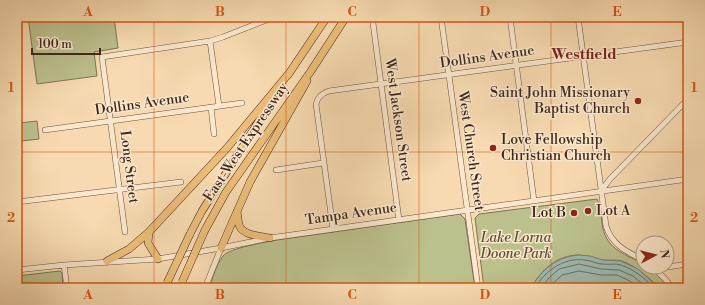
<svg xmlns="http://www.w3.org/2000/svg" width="705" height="305" font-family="'Libre Bodoni',serif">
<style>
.green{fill:#bbc08d;stroke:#7d7456}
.water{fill:#9ebab0;stroke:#787f76}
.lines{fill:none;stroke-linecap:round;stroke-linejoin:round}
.shore{stroke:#6e7067;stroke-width:1}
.minor-casing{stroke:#6d5443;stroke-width:6}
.highway-casing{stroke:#3f271e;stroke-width:8}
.minor{stroke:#fae7cc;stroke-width:5}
.highway{stroke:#ecbd78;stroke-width:7}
.highway-bridge-casing{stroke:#3f271e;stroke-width:8;stroke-linecap:butt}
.highway-bridge{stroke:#ecbd78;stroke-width:7}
.grid{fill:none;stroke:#d7540e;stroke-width:1;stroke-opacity:0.55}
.poi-dot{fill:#8f2418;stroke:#fae7cc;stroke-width:1.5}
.labels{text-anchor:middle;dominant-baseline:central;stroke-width:3;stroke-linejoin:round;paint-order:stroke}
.street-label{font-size:14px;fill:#3f271e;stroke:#fae7cc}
.poi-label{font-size:14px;fill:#3f271e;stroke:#fae7cc;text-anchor:end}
.park-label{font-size:14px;font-style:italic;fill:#5e4d3a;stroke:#fae7cc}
.neighbourhood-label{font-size:15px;font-weight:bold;fill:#7a1f14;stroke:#fae7cc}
.neatline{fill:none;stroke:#d7540e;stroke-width:1.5}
.grid-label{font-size:13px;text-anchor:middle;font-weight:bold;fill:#d7540e}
</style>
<rect width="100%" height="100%" fill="#f7dab1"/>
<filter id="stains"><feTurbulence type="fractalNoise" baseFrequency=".005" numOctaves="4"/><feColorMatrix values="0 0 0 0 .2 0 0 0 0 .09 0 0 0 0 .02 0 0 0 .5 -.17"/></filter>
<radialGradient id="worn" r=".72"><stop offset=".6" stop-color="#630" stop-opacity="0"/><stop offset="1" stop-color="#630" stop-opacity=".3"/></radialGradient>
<!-- green -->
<path class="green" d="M28,17H114L118,48L94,52L97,76L37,84Z
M37,121L39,139L21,141L19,123Z
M597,199C601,206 601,216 602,223C605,248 622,253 642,263L643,267C653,267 663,280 669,288H659C651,279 634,265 622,261C615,259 607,261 600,260C593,258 587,256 579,255C557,255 541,270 531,288H484L475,218L479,214Z
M460,214L465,219L475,288H209C213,278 216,265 223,256C229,248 267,242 277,240Z
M60,271L62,273L63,288H17V276Z"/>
<!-- water -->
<path class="water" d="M579,255L590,256L603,260L621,261L638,269L659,288H531C542,269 557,257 579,255Z"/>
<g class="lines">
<!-- shore -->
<path class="shore" d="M535,288C546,269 567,255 590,261C594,262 598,264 602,264C608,265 615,263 621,265C633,269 645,278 654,288
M541,288L550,277L559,269L579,264L601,269L619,270L633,276L647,288
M548,288L562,275L579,271L601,275H617L630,281L638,288"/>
<defs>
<path id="minor" d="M441,17L478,288
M510,17L534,201
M578,17L606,226C612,245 627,252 643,260
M373,23L399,220
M210,41L219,106
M211,107L214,134
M45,130L242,103
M276,170L323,163
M601,191L610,179L688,99
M17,202L181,182
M333,229L316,104C318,97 321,94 329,91L688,42
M125,232L102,57L210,41L223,37L274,17
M64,265L67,288
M653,267L666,280L672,288
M667,267L688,264
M17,270L64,265L158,259L221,248L270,238L688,179
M205,288L221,248"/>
<path id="highway" d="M288,75L327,17
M237,212C238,216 238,221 239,225C243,236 261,236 270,238
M205,230L226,192L311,71L346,17
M149,232L148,243L158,259
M190,234L202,211L273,99
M221,248L250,182L307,81
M107,261L129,249L149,232L227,148L290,72"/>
</defs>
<!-- minor casing -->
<use href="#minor" class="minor-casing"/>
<!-- highway casing -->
<use href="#highway" class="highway-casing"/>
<!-- minor -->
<use href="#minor" class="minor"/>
<!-- highway -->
<use href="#highway" class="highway"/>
<defs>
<path id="highway-bridge" d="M182,282L205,230
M167,283L190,234"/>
</defs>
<!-- highway-bridge casing -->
<use href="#highway-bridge" class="highway-bridge-casing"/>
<!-- highway-bridge -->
<use href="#highway-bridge" class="highway-bridge"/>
</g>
<!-- grid -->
<path class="grid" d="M154,17V288M286,17V288M419,17V288M551,17V288M17,152H688"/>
<!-- markers -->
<g class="poi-dot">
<circle cx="638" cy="101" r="4"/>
<circle cx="493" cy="148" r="4"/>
<circle cx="588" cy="211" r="4"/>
<circle cx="574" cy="213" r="4"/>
</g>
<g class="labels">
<!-- street labels -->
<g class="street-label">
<text transform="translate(487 57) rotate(-8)">Dollins Avenue</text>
<text transform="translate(142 104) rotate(-8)">Dollins Avenue</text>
<text transform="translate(398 120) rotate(82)">West Jackson Street</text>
<text transform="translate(246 142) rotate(-56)">East-West Expressway</text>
<text transform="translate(471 151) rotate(82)">West Church Street</text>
<text transform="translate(129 167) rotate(83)">Long Street</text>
<text transform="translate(351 214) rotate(-8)">Tampa Avenue</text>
</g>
<!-- poi labels -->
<g class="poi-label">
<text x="630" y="93">Saint John Missionary<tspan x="630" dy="16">Baptist Church</tspan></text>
<text x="501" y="140" text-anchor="start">Love Fellowship<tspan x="501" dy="16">Christian Church</tspan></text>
<text x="596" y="211" text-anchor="start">Lot A</text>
<text x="566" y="213">Lot B</text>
</g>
<!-- park labels -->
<g class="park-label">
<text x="516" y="238">Lake Lorna<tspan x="516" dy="16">Doone Park</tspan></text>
</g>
<!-- neighbourhood labels -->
<g class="neighbourhood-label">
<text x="584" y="54">Westfield</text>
</g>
</g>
<!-- margin -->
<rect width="705" height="305" fill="none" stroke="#f7dab1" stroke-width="44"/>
<!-- north arrow -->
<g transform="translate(655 255) rotate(83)"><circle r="19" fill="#fae7cc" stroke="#af9a86"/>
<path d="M0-3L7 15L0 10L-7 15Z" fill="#8f2418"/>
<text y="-6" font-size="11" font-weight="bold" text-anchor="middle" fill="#3f271e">N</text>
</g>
<!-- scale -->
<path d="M32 48v6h68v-6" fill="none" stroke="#3f271e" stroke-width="2"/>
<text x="38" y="48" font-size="12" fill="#3f271e" stroke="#fae7cc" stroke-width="3" paint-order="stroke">100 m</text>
<rect x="22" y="22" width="661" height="261" class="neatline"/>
<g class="grid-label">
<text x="88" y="16">A</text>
<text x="220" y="16">B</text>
<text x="352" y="16">C</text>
<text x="485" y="16">D</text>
<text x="617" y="16">E</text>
<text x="11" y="92">1</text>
<text x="694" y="92">1</text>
<text x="11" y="222">2</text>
<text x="694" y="222">2</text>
<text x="88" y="299">A</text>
<text x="220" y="299">B</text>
<text x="352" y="299">C</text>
<text x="485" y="299">D</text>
<text x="617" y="299">E</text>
</g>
<rect width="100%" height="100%" filter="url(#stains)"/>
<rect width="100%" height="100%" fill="url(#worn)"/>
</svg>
